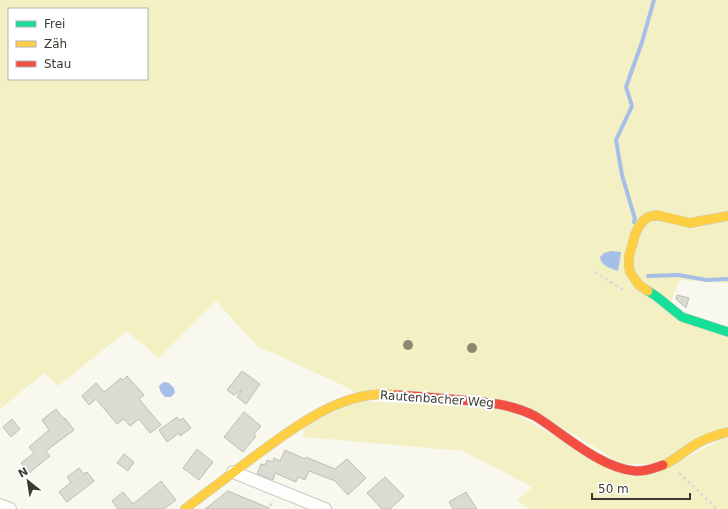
<svg xmlns="http://www.w3.org/2000/svg" width="728" height="509" font-family="'DejaVu Sans',sans-serif">
<style>
.green{fill:#f3f0c3;fill-rule:evenodd}
.water{fill:#a6bfe7}
.lines{fill:none;stroke-linecap:round;stroke-linejoin:round}
.stream{stroke:#a6bfe7;stroke-width:4}
.building{fill:#dbdbd4;stroke:#bebeb6}
.street-casing{stroke:#c9c9c1;stroke-width:14}
.fast-casing{stroke:#c9c9c1;stroke-width:10}
.slow-casing{stroke:#c9c9c1;stroke-width:10}
.jam-casing{stroke:#c9c9c1;stroke-width:10}
.path{stroke:#d9d9d6;stroke-width:2.5;stroke-dasharray:3 3;stroke-linecap:butt}
.street{stroke:#fefefc;stroke-width:12}
.fast{stroke:#16e098;stroke-width:9}
.slow{stroke:#ffcf43;stroke-width:9}
.jam{stroke:#f24e42;stroke-width:9}
.tree{fill:#8b8972}
.labels{text-anchor:middle;dominant-baseline:central;stroke-width:4;stroke-linejoin:round;paint-order:stroke}
.street-label{font-size:12px;fill:#3b3b34;stroke:#fff}
</style>
<rect width="100%" height="100%" fill="#f8f8ee"/>
<!-- green -->
<path class="green" d="M0,0H728V283L680,280L667,310L728,334V425L652,464H622L537,412L353,392L351,389L257,346L216,301L159,358L127,331L58,386L44,373L0,409ZM9,9H147V79H9Z
M357,401L505,408L615,470L686,458L720,440L728,438V509H529L517,501L532,487L463,451L305,437L302,427Z"/>
<!-- water -->
<path class="water" d="M611,251L621,252L618,271C610,268 601,266 600,257L604,253Z
M164,382L169,383L174,388L175,393L171,397H165L160,391L159,386L161,384Z"/>
<g class="lines">
<!-- stream -->
<path class="stream" d="M634,222L635,219L622,175L616,140L632,106L626,87L642,42L654,0
M648,276L678,275L707,280L728,279"/>
</g>
<!-- building -->
<path class="building" d="M677,295L689,298L686,308L676,299Z
M242,371L260,384L246,404L237,397L242,390L234,395L227,390Z
M127,376L144,395L139,399L161,425L150,433L139,419L130,426L124,419L117,424L96,399L89,405L82,396L96,383L104,392L121,378L123,380Z
M56,409L63,418L65,419V418L74,430L46,451L50,456L29,473L21,463L34,453L29,447L49,430L42,420Z
M244,412L261,426L254,434L256,436L243,452L224,437Z
M177,417L180,420L183,418L191,428L180,436L179,433L167,442L159,430Z
M12,419L20,429L11,437L3,427Z
M197,449L213,462L199,480L183,468Z
M285,450L305,459L306,457L335,469L347,459L366,478L348,495L335,481L309,471L305,480L298,477L296,482L275,473L273,480L257,474L261,464L265,465L267,460L273,462L274,458L280,461Z
M124,454L134,462L128,471L117,463Z
M79,468L84,474L87,472L94,481L67,502L59,492L71,482L67,477Z
M385,477L404,496L390,509H382L367,493Z
M161,481L176,500L164,509H118L112,501L123,492L133,504Z
M228,491L269,508V509H205Z
M466,492L477,509H453L449,502Z"/>
<g class="lines">
<defs>
<path id="street" d="M233,472L325,509
M0,505L10,509"/>
<path id="fast" d="M648,291L656,296L682,317L728,332"/>
<path id="slow" d="M648,291L639,285L630,272L629,267V256L635,235L638,228L643,221L648,217L656,215L690,223L728,216
M663,465C673,461 681,454 690,448C701,440 715,435 728,432
M185,509C207,492 229,476 251,459C285,434 328,400 371,395C380,394 388,394 396,395"/>
<path id="jam" d="M396,395C417,396 439,398 460,400C487,402 511,404 535,416C564,434 600,468 635,471C645,472 654,468 663,465"/>
</defs>
<!-- street casing -->
<use href="#street" class="street-casing"/>
<!-- fast casing -->
<use href="#fast" class="fast-casing"/>
<!-- slow casing -->
<use href="#slow" class="slow-casing"/>
<!-- jam casing -->
<use href="#jam" class="jam-casing"/>
<!-- path -->
<path class="path" d="M595,272L625,291
M679,473L717,509
M270,506L273,500"/>
<!-- street -->
<use href="#street" class="street"/>
<!-- fast -->
<use href="#fast" class="fast"/>
<!-- slow -->
<use href="#slow" class="slow"/>
<!-- jam -->
<use href="#jam" class="jam"/>
</g>
<!-- trees -->
<g class="tree">
<circle cx="408" cy="345" r="5"/>
<circle cx="472" cy="348" r="5"/>
</g>
<g class="labels">
<!-- street labels -->
<g class="street-label">
<text transform="translate(437 399) rotate(4)">Rautenbacher Weg</text>
</g>
</g>
<!-- legend -->
<rect x="8" y="8" width="140" height="72" fill="#ffffff" stroke="#b1b1ae"/>
<rect x="16" y="21" width="20" height="6" fill="#16e098" stroke="#b1b1ae"/>
<text x="44" y="28" font-size="12" fill="#3b3b34">Frei</text>
<rect x="16" y="41" width="20" height="6" fill="#ffcf43" stroke="#b1b1ae"/>
<text x="44" y="48" font-size="12" fill="#3b3b34">Zäh</text>
<rect x="16" y="61" width="20" height="6" fill="#f24e42" stroke="#b1b1ae"/>
<text x="44" y="68" font-size="12" fill="#3b3b34">Stau</text>
<!-- north arrow -->
<g transform="translate(28 481) rotate(330)" stroke="#ffffff" stroke-width="3" paint-order="stroke">
<path d="M0-3L7 15L0 10L-7 15Z" fill="#3b3b34"/>
<text y="-6" font-size="11" font-weight="bold" text-anchor="middle" fill="#3b3b34">N</text>
</g>
<!-- scale -->
<path d="M592 493v6h98v-6" fill="none" stroke="#3b3b34" stroke-width="2"/>
<text x="598" y="493" font-size="12" fill="#3b3b34" stroke="#ffffff" stroke-width="3" paint-order="stroke">50 m</text>
</svg>
